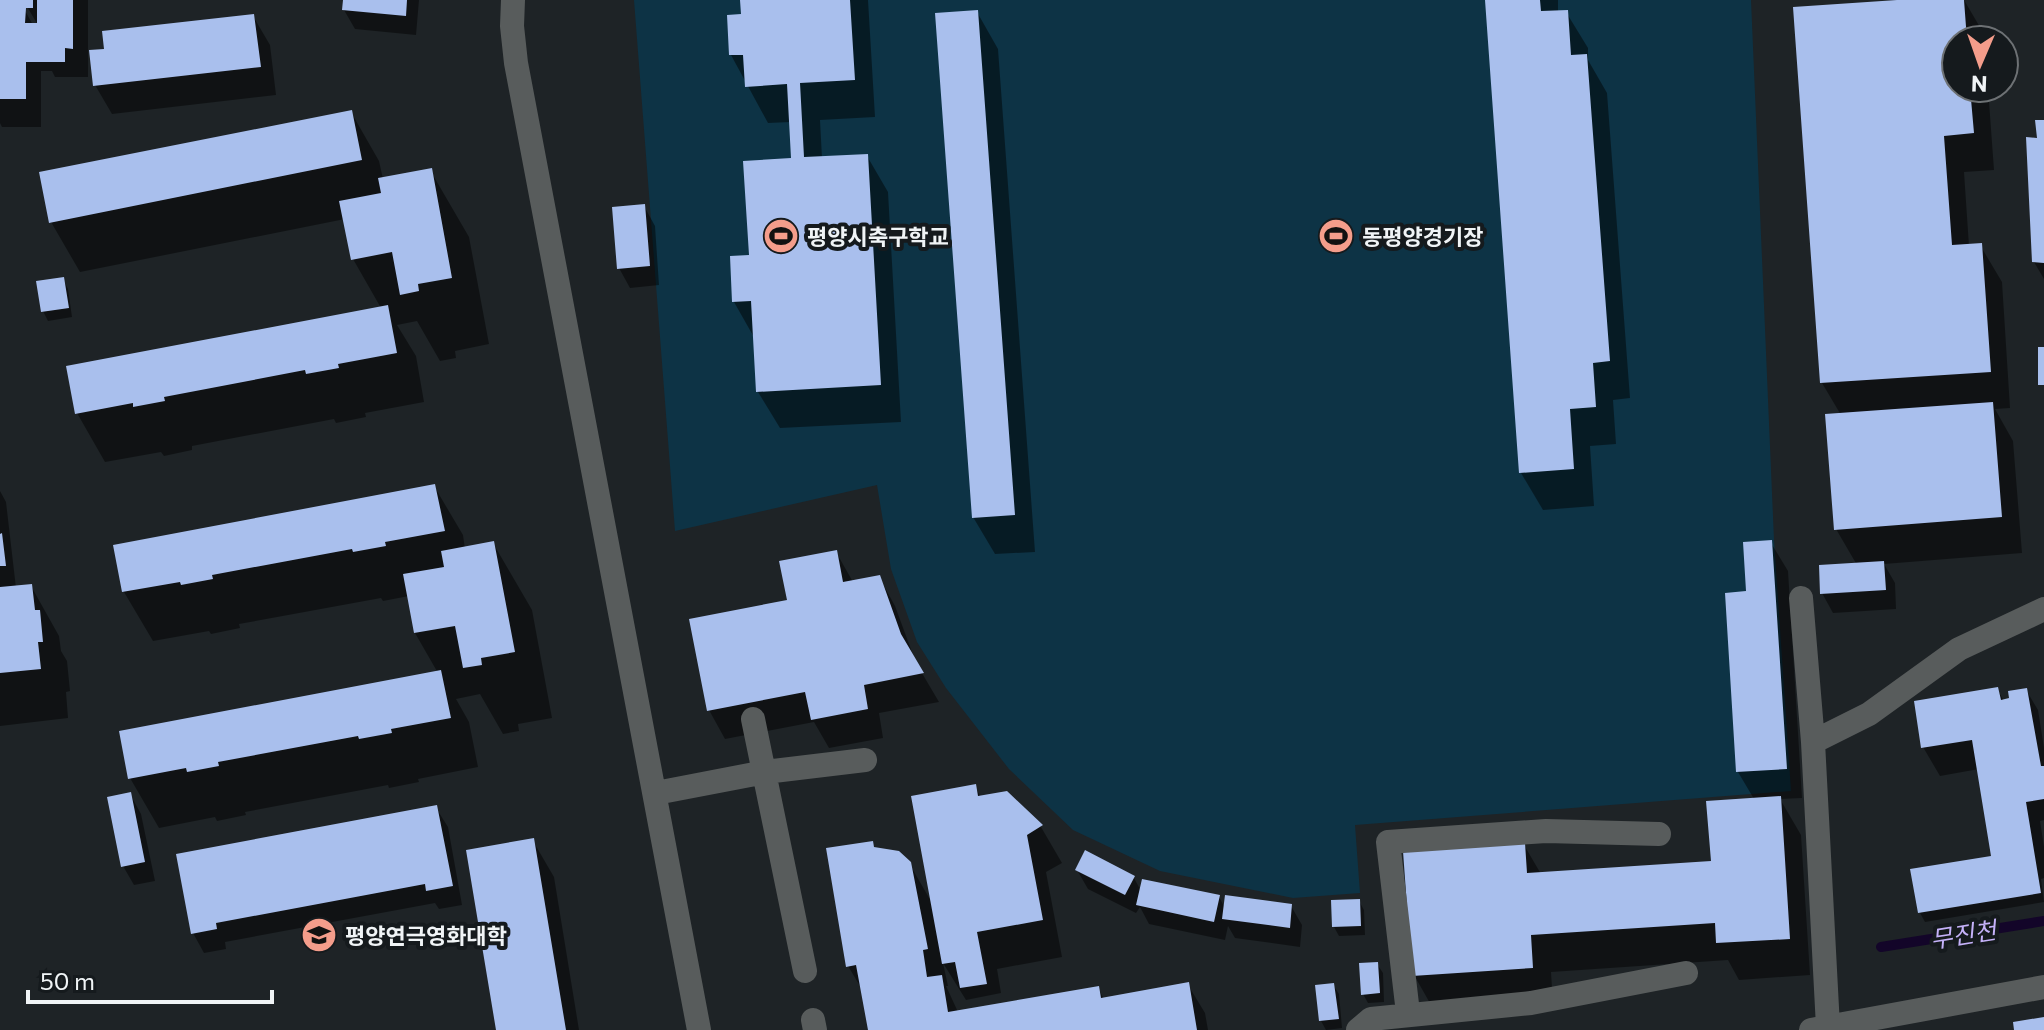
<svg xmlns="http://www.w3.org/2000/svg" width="2044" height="1030" font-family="Commissioner,'Noto Sans KR',sans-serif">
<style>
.green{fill:#0d3345}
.shadow{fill:#0007}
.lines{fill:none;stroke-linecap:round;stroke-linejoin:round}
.stream{stroke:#130529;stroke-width:10}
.building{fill:#a9bfed}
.minor{stroke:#585c5c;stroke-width:24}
.labels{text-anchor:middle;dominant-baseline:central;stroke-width:8;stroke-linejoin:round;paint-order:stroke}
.poi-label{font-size:22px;font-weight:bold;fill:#f0f4f6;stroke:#151a1d;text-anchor:start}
.water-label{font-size:24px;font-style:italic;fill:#c5b2f9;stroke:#151a1d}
</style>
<rect width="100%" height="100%" fill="#1e2326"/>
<!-- green -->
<path class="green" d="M634,0H1751L1774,540L1791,791L1355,825L1360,893L1293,898L1160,871L1073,830L1009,769L946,688L917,642L891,569L877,485L675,531Z"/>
<!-- shadow -->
<path class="shadow" d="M0,0H19L33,25H38L23,0H88V77H55L52,71H41V127H2L0,123Z
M345,0H419L416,35L355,29L344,10Z
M742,0H868L875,117L820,120L822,158L867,156L888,192L901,422L780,428L758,392L755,339L734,302L793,160L791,122L768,123L731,55L743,16Z
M1487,0H1558V12H1566L1588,48V60L1607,93L1630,398L1613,400L1616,444L1590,446L1594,506L1543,510L1521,473Z
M1926,0H1964L1984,34V40H1956V88H1988L1994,170L1964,172L1969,246L1980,245L2002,282L2010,408L1995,409L2013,441L2022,553L1884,564L1895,583L1896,609L1833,613L1822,593L1857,565L1836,529L1841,415L1822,383Z
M977,12L998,49L1035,552L995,554L973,517Z
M253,16L270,45L276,95L112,114L95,85Z
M351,112L379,161L383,179L430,170L469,237L489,344L455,351L456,358L440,361L417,321L397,325L416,356L424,402L365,413L366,417L336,423L334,419L192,446V450L164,456L161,452L105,462L77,413L381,308L353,259L345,219L80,272L51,222Z
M2044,122V279L2034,262Z
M644,206L655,226L659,285L630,288L619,268Z
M63,279L68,289L72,317L48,321L43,311Z
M434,486L463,535L465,549L493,543L532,610L552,718L518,724L519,731L503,734L480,694L456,699L469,722L478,767L418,779L419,782L389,788L388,785L245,812L246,815L217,821L215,817L159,828L130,778L438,673L415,633L409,596L383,601L381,598L239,624L240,628L211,634L209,631L153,641L124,592L116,546Z
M0,491L6,502L16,588L31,586L59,636L61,651L67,661L70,691L66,692L68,718L0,726Z
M1771,543L1788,571L1802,798L1780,799L1801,835L1810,975L1739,980L1728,960L1551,972L1553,1004L1435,1012L1414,975L1524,845L1541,874L1713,863L1754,799L1738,772L1727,595L1748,593Z
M836,552L853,582L879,577L895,606L916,663L939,702L879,713L883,738L829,748L814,722L725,739L709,710L789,602Z
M1997,689L2004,701L2026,690L2038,710L2044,748V820L2040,821L2044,847V878L2041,879L2044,902L1925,922L1920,913L1994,858L1979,769L1940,776L1923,747Z
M975,786L981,798L1006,793L1041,827L1062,863L1046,872L1062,957L997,969L1001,993L966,1000L943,963L948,986H946L958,1012L1098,988L1104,999L1188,985L1205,1013L1208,1030H870L863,991L848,966L872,843L875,849L909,863L932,903Z
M130,794L141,814L155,881L134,885L123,866Z
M436,808L448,827L462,905L439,909L435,903L225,942L226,949L204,953L193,933Z
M533,841L554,877L579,1030H498Z
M1077,870L1134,878L1141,891L1219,897L1225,908L1291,906L1302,925L1300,947L1235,938L1228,926L1225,940L1149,924L1140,907L1136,913L1088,889Z
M1359,901L1364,910L1365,935L1339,936L1334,927Z
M1377,964L1383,973L1384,1002L1368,1003L1363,994Z
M1333,985L1339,994L1342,1028L1326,1030L1321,1021Z"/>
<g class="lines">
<!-- stream -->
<path class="stream" d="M1881,947L2044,921"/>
</g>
<!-- building -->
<path class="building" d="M0,0H33V8H26L25,23H37V0H73V49L65,48V62H26V99H0Z
M343,0H407L406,16L342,10Z
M740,0H850L855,80L800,83L804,157L868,154L881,385L756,392L751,301L732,302L730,256L749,255L743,161L791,158L787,84L745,87L743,55H729L727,15L741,14Z
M1485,0H1540L1541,11L1568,10L1571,55L1587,54L1610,361L1593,363L1596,407L1570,409L1574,469L1519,473Z
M1897,0H1964L1967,40H1956V88H1970L1974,133L1944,136L1952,245L1982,243L1991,372L1820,383L1793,7Z
M978,10L1015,515L972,518L935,13Z
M254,14L261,67L93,86L89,50L104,49L102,31Z
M352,110L362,160L49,223L39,172Z
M2035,120H2044V263L2032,262L2026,137L2037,138Z
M432,168L452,278L418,284L419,291L400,295L392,252L351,260L339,201L381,193L378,178Z
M645,204L650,266L617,269L612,207Z
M64,277L69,308L41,312L36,281Z
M388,305L397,353L338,364L339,368L306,374L305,370L164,397L165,401L133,407V403L75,414L66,366Z
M2038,347H2044V385H2038Z
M1993,402L2002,517L1834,530L1825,414Z
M435,484L445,531L385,542L386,546L353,552L352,549L212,575L213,579L181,585L180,582L122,592L113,545Z
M2,533L6,566H0V534Z
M1772,540L1787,769L1736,772L1725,593L1746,591L1743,542Z
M494,541L515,652L481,658L482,665L463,668L455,626L414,633L403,574L444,567L441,551Z
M837,550L843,582L880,575L901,634L924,673L864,685L868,709L811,720L805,692L707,711L689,619L787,600L779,561Z
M1884,561L1886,590L1820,594L1819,565Z
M32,584L35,610H40L43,642H38L41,669L0,673V587Z
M441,670L451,718L391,729L392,733L359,739L358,736L218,762L219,766L187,772L186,768L128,779L119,731Z
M1998,687L2001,700L2009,698L2008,691L2027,688L2041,766H2044V799L2026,802L2041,893L1918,913L1910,869L1991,856L1972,740L1921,748L1914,701Z
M976,784L978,796L1007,791L1043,825L1027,835L1043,920L977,932L987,984L960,988L955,962L942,964L911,796Z
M131,792L145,862L121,867L107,797Z
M1781,796L1790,939L1716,943L1715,923L1531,935L1533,968L1412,976L1403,851L1525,843L1527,873L1711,861L1706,801Z
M437,805L453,886L426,891L425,884L216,923L217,929L191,934L176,854Z
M534,838L566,1030H496L466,850Z
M873,841L874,847L899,851L911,862L928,949L923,950L927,977L942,975L948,1012L1099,986L1101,998L1189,982L1197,1030H868L856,965L846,967L826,848Z
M1085,850L1135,876L1125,895L1075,870Z
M1142,879L1220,895L1214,922L1136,905Z
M1225,895L1292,904L1290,928L1222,919Z
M1360,899L1361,926L1332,927L1331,900Z
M1378,962L1380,993L1361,995L1359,963Z
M1334,983L1339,1019L1319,1021L1315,985Z
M2044,1017V1030H2014L2013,1022Z"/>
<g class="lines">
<!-- minor -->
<path class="minor" d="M513,0L512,26L516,63L699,1030
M1801,598L1813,742L1828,1027
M753,719L805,971
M1813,742L1869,714L1959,649L2044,609
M656,793L765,772L865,760
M1408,1013L1388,842L1546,831L1659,834
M813,1020L815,1030
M1358,1030L1371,1019L1531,1003L1686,973
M1811,1030L2044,987"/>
</g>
<!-- icons -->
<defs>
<symbol id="stadium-disc" viewBox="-11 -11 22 22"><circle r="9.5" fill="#f49d8b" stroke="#151a1d"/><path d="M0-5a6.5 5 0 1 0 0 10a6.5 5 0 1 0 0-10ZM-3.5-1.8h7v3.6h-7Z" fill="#111"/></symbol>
<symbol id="university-disc" viewBox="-11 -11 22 22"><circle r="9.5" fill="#f49d8b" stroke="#151a1d"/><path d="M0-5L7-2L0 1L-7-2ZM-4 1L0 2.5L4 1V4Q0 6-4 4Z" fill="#111"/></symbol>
</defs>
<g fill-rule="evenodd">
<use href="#stadium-disc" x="761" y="216" width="40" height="40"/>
<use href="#stadium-disc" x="1316" y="216" width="40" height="40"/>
<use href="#university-disc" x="299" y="915" width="40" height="40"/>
</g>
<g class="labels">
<!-- poi labels -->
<g class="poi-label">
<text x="807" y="236">평양시축구학교</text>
<text x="1362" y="236">동평양경기장</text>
<text x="345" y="935">평양연극영화대학</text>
</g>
<!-- water labels -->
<g class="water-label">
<text transform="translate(1963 934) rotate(-9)">무진천</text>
</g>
</g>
<!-- north arrow -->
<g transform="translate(1980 64) rotate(182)"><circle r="38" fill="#151a1d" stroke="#6d7174" stroke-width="2"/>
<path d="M0-6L14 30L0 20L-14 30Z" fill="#f49d8b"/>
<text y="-12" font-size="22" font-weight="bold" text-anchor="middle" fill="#f0f4f6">N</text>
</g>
<!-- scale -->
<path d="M28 990v12h244v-12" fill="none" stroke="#f0f4f6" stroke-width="4"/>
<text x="40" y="990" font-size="24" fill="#f0f4f6" stroke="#151a1d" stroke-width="6" paint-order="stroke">50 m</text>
</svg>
